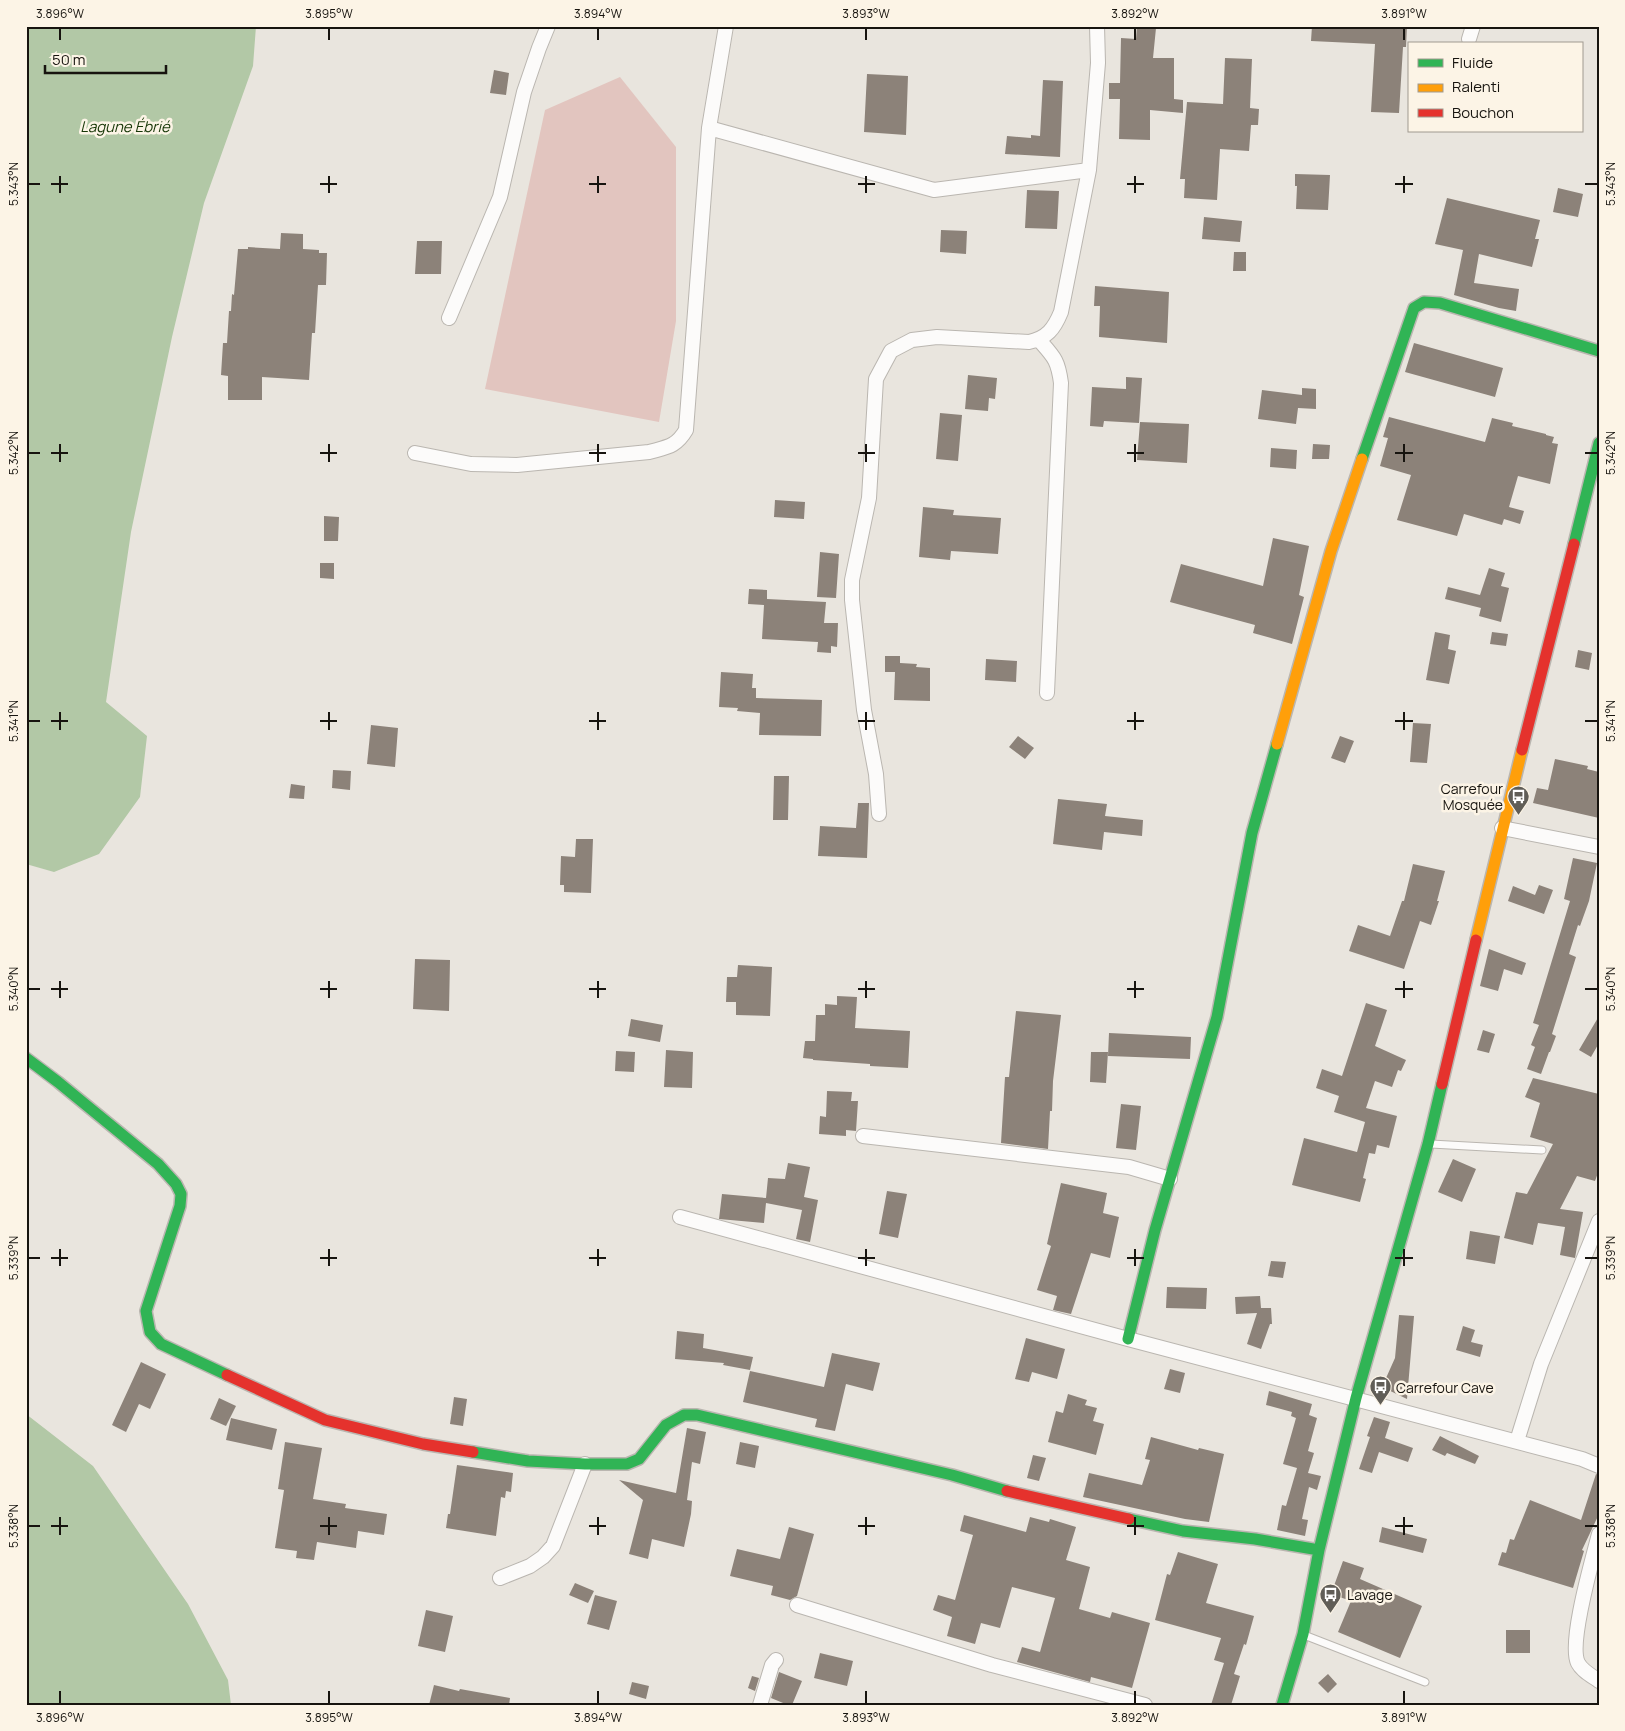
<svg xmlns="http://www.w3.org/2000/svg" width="1625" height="1731" font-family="Manrope,sans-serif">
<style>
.green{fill:#e2c5bf}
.water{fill:#b2c8a6}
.building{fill:#8c8279}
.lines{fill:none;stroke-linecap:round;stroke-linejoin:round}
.lane-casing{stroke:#bab6b0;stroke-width:9}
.street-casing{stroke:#bab6b0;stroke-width:16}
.fast-casing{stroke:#bab6b0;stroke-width:14}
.slow-casing{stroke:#bab6b0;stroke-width:14}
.jam-casing{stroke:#bab6b0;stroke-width:14}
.lane{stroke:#fcfbfa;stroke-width:7}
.street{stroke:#fcfbfa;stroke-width:14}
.fast{stroke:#30b455;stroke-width:11}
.slow{stroke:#ff9f0a;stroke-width:11}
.jam{stroke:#e5322d;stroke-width:11}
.ticks{fill:none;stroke:#17140f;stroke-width:2}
.labels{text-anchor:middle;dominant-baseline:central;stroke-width:5;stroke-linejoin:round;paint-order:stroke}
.poi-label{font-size:14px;fill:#17140f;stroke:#fcf4e6;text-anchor:start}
.water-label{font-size:15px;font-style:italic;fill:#163606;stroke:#fcf4e6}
.neatline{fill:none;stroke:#17140f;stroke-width:2}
.ticks-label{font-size:12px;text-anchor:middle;fill:#17140f}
</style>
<rect width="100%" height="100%" fill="#e9e5de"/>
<!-- green -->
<path class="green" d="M620,77L676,147V321L659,422L485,389L545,110Z"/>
<!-- water -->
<path class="water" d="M26,26H256L253,66L204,203L172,337L131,532L106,702L147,736L140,797L99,854L54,872L26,864Z
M26,1414L93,1466L188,1604L228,1680L231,1705H26Z"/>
<!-- building -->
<path class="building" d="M1137,26L1156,28L1153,58H1174V99L1183,100V113L1150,110V140L1119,139L1120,99H1109V83H1120L1121,38L1136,39Z
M1312,26H1407L1406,47H1403L1399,113L1371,112L1375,44L1311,41Z
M1225,58L1252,59L1250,108L1259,109L1258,125H1251L1249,151L1220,149L1217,200L1184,198L1185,179H1180L1187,102L1223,104Z
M494,70L509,73L506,95L490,93Z
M867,74L908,76L906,135L864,132Z
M1043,80L1063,81L1060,157L1005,154L1007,136L1031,138V135L1040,136Z
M1295,174L1330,175L1328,210L1296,209L1297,186H1295Z
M1558,188L1583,194L1578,217L1553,212Z
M1027,190L1059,191L1057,229L1025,228Z
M1447,198L1540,220L1535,239H1539L1532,267L1479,254L1474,283L1519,289L1516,311L1499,308L1454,295L1463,250L1435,244Z
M1204,217L1242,221L1240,242L1202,239Z
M941,230L967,231L966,254L940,252Z
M281,233L303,234V249L319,250V253H327L326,285H318L315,333H312L309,380L262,377V400H228V376L221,375L223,343H227L229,311H231L232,294L234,295L238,249H248V247L280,249Z
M417,241H442L441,274H415Z
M1234,252H1246V271H1233Z
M1095,286L1169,292L1167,343L1099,337L1100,306H1094Z
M1414,343L1503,368L1495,397L1405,372Z
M968,375L997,378L995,399L989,398L988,411L965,409Z
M1126,377L1142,378L1139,423L1104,421L1103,427L1090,426L1092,387L1126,389Z
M1302,388L1316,389V409L1298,408L1296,424L1258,419L1262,390L1302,395Z
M940,413L962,415L958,461L936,459Z
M1389,417L1485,442L1492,418L1513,423L1512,426L1546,434V435L1554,437L1552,443L1558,444L1550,484L1518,476L1509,507L1524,511L1520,524L1504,519L1502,525L1464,514L1457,536L1397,520L1411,475L1380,466L1388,438L1383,437Z
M1140,422L1189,424L1187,463L1137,460Z
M1313,444L1330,445L1329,459H1312Z
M1271,448L1297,450L1296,469L1270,467Z
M775,500L805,502L804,519L774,517Z
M923,507L954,510L953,515L1001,518L998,554L951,551L950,560L919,557Z
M324,516L339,517L338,541H324Z
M1273,538L1309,546L1299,595L1304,597L1292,644L1253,633L1255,625L1170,602L1181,564L1263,586Z
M820,552L839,554L836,598L817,597Z
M320,563H334V579L320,578Z
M1489,568L1505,573L1501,586L1509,588L1501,622L1479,616L1481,608L1445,599L1448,587L1480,595Z
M749,589L767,590V599L826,602L824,623H838L837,647L831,646V653L817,652L818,642L762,639L764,605L748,604Z
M1435,632L1450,635L1448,649L1456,651L1449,684L1426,680Z
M1492,632L1508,634L1506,646L1490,644Z
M1578,650L1592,653L1589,670L1575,667Z
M885,656H900V663L917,664L916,667L930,668V701L894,700L895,672H885Z
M986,659L1017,661L1016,682L985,680Z
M721,672L753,674L752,688H756V698L822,700L821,736L759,735L760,713L737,711L738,708L719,707Z
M1413,723L1431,724L1427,763L1410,762Z
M371,725L398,728L395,767L367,764Z
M1018,736L1034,748L1025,759L1009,747Z
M1340,736L1354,741L1345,763L1331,758Z
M1555,759L1588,766L1587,769L1599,772V818L1533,803L1537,788L1548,790Z
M333,770L351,771L350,790L332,788Z
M774,776H789L788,820H773Z
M291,784L305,786L304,799L289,798Z
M1058,799L1107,804L1105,816L1143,820L1142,836L1104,832L1102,850L1053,844Z
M858,803H869L867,858L818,856L820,826L856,828Z
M576,839H593L591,893L564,892V885H560L561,856L575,857Z
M1573,858L1597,863L1589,901L1580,926L1578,925L1569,954L1576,957L1552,1034L1556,1036L1550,1052H1549L1541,1074L1527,1069L1535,1047L1531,1045L1539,1025L1533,1023L1570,901L1564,899Z
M1413,864L1445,871L1437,901H1439L1431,925L1420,921L1404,969L1349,951L1358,925L1390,936L1402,901H1404Z
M1539,885L1553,890L1544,914L1508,901L1513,886L1535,895Z
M1489,949L1526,963L1522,975L1504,969L1498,991L1480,986Z
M415,959L450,960L449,1011L413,1009Z
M738,965L772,967L770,1016L736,1015V1002H726L727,977H737Z
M837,996L857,997L855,1028L910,1031L908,1068L870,1066V1064L813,1060V1059L803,1058L805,1041H815L816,1015H825V1004L837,1005Z
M1366,1003L1387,1010L1375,1046L1406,1060L1401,1071L1398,1070L1392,1087L1375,1081L1366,1108L1397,1116L1389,1148L1377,1145L1375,1154L1369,1153L1363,1178L1366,1179L1360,1202L1292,1185L1304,1138L1357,1152L1365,1122L1334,1112L1339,1096L1316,1088L1322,1069L1342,1076Z
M1016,1011L1061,1015L1053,1081L1052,1111H1050L1048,1149L1001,1143L1005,1077H1009Z
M1599,1016V1043L1591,1057L1579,1050Z
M631,1019L663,1025L660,1042L628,1036Z
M1483,1030L1495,1034L1489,1053L1477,1050Z
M1109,1033L1191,1037L1190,1059L1108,1056Z
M666,1050L693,1052L692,1088L664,1087Z
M616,1051L635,1052L634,1072L615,1071Z
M1091,1052H1108L1106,1083L1090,1082Z
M1533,1078L1599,1094V1170L1595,1181L1577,1176L1560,1209L1583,1212L1575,1258L1560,1255L1565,1227L1538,1223L1533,1245L1504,1238L1516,1192L1527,1194L1553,1144L1530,1137L1540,1103L1525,1097Z
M827,1091L852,1092L851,1101H858L856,1131L846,1130V1136L819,1134L820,1116L826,1117Z
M1121,1104L1141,1106L1136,1150L1116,1148Z
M1453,1159L1476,1169L1462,1202L1438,1192Z
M788,1163L810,1167L804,1197L818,1200L810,1242L796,1239L802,1210L766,1203L764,1223L719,1219L722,1194L766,1198L768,1178L785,1179Z
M1061,1183L1107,1193L1103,1213L1119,1217L1110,1258L1091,1253L1071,1314L1053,1310L1057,1296L1037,1290L1051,1246L1047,1244Z
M887,1191L907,1194L898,1238L879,1234Z
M1470,1231L1500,1236L1495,1264L1466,1259Z
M1271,1261L1286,1262L1283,1278L1268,1276Z
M1167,1287L1207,1288L1206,1309L1166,1308Z
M1260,1296L1261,1308H1271L1272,1324H1270L1261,1349L1247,1344L1257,1313L1236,1314L1235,1297Z
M1399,1315L1414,1316L1407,1399L1382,1387L1395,1358Z
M1463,1326L1475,1330L1471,1342L1483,1345L1480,1357L1456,1350Z
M677,1331L704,1334L703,1348L753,1357L750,1370L723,1365L724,1363L675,1359Z
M1026,1338L1065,1349L1057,1379L1032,1372L1029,1382L1015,1379Z
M832,1353L880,1363L873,1391L846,1384L835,1431L815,1427L817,1419L743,1402L750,1371L824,1387Z
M141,1362L166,1374L150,1409L139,1404L126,1432L112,1425Z
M1170,1369L1185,1373L1180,1393L1164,1389Z
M1269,1391L1312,1404L1309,1415L1317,1418L1308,1451L1314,1453L1308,1473L1321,1476L1317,1490L1309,1487L1302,1519L1308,1520L1305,1536L1277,1530L1282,1505L1286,1506L1297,1468L1283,1464L1296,1418L1291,1416L1292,1412L1266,1405Z
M1068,1394L1087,1400L1085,1405L1097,1408L1093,1421L1104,1424L1096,1455L1048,1442L1056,1411L1063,1413Z
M454,1397L467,1399L463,1426L450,1424Z
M219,1398L236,1406L226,1426L210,1419Z
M1374,1417L1390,1422L1385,1438L1413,1448L1408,1462L1379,1452L1372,1473L1359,1469L1370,1437L1367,1436Z
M231,1418L277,1429L272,1450L226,1440Z
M687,1428L706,1432L700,1464L692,1462L687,1500L692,1501L691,1514L684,1547L652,1539L648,1559L629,1554L643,1500L619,1480L676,1493Z
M1440,1436L1479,1456L1475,1464L1447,1453L1445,1456L1432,1450Z
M1151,1437L1198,1450L1199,1448L1224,1454L1209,1522L1185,1519L1083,1497L1089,1473L1142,1485L1150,1460L1145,1459Z
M285,1442L322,1448L313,1499L346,1504L345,1508L387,1514L384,1535L358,1531L356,1548L317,1542L314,1560L296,1558L297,1551L275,1548L284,1490L278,1489Z
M740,1442L759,1446L755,1468L736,1464Z
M1033,1455L1046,1458L1039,1481L1027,1478Z
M457,1465L513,1473L511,1492L506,1491L505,1498L501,1497L496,1536L446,1528L448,1514H450Z
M1596,1474L1599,1475V1514L1582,1550L1584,1551L1573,1588L1498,1565L1502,1552L1506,1553L1510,1539L1514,1540L1530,1500L1581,1520Z
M964,1515L1026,1532L1030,1517L1049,1522L1050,1519L1076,1527L1066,1560L1090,1567L1079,1609L1110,1618L1112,1612L1150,1623L1132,1688L1091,1677L1090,1682L1017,1662L1022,1647L1040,1652L1055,1598L1012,1587L1000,1628L981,1623L975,1644L947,1636L952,1617L933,1610L938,1595L955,1600L973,1535L960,1531Z
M789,1527L814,1534L797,1596L790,1600L771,1595L773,1586L730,1576L737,1549L780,1559Z
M1382,1527L1427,1539L1423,1553L1379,1542Z
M1178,1552L1218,1564L1206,1603L1254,1616L1246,1645L1244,1644L1234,1674L1240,1676L1231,1705H1211L1224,1663L1214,1660L1221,1638L1155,1620L1167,1574L1170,1575Z
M1343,1561L1364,1568L1360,1579L1422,1606L1400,1658L1338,1632L1351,1601L1331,1594Z
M575,1583L594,1591L588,1603L569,1595Z
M595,1595L617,1601L609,1630L587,1624Z
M426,1610L453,1616L445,1652L418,1646Z
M1506,1630H1530V1653H1506Z
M820,1653L853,1661L847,1686L814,1678Z
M779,1672L802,1681L792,1705H788L771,1698Z
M1328,1674L1337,1684L1328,1693L1318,1683Z
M752,1676L759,1678L755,1691L748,1688Z
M632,1682L649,1686L646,1699L629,1694Z
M434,1685L459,1691L460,1689L510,1698L509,1705H429Z"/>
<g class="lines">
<defs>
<path id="lane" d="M1431,1144L1542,1150
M1304,1635L1425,1682"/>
<path id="street" d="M1469,39L1473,26
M709,128L934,190L1089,170
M449,318L500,197L524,92L539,48L548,26
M1039,340C1054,357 1058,360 1061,383L1047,693
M415,453L471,464L517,465L649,452C667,447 676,447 686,430L709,128L726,26
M879,814L876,774L864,710L852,600V580L869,498L876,379L891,351L912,340L937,337L1029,342C1047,338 1054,329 1061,312L1089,170L1098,63L1097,26
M1502,828L1599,847
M863,1136L1129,1167L1170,1179
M680,1217L1128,1339L1582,1459L1599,1466
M1517,1441L1541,1364L1599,1221
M1599,1534C1593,1558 1568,1643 1578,1663C1582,1671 1592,1676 1599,1681
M500,1578L530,1566L543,1557L553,1546L585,1464
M797,1605L992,1665L1145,1705
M760,1705L772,1665L776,1660"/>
<path id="fast" d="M1362,459L1414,308L1424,302L1440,303L1599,351
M1574,544L1599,443
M26,1058L58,1082L158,1164L176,1184L181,1194L180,1206L146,1311L150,1332L161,1344L227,1375
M1128,1339L1155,1230L1217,1017L1252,833L1277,744
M473,1452L528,1461L585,1464H627L639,1459L666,1425L684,1415H697L952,1475L1007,1491
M1129,1519L1183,1531L1255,1539L1319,1550
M1282,1705L1303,1634L1319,1550L1356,1398L1428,1144L1442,1084"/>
<path id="slow" d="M1277,744L1331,551L1362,459
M1476,940L1522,750"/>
<path id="jam" d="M1522,750L1574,544
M1442,1084L1476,940
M227,1375L325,1420L423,1444L473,1452
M1007,1491L1129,1519"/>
</defs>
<!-- lane casing -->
<use href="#lane" class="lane-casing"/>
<!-- street casing -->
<use href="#street" class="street-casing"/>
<!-- fast casing -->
<use href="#fast" class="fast-casing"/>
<!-- slow casing -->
<use href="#slow" class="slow-casing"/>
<!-- jam casing -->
<use href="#jam" class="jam-casing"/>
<!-- lane -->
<use href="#lane" class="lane"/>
<!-- street -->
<use href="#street" class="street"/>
<!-- fast -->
<use href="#fast" class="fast"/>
<!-- slow -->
<use href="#slow" class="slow"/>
<!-- jam -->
<use href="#jam" class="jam"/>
</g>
<!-- ticks -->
<path class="ticks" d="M60,28V40M329,28V40M598,28V40M866,28V40M1135,28V40M1404,28V40M60,176V193M329,176V193M598,176V193M866,176V193M1135,176V193M1404,176V193M28,184H40M51,184H68M320,184H337M589,184H606M858,184H875M1127,184H1144M1395,184H1413M1585,184H1598M60,444V462M329,444V462M598,444V462M866,444V462M1135,444V462M1404,444V462M28,453H40M51,453H68M320,453H337M589,453H606M858,453H875M1127,453H1144M1395,453H1413M1585,453H1598M60,712V730M329,712V730M598,712V730M866,712V730M1135,712V730M1404,712V730M28,721H40M51,721H68M320,721H337M589,721H606M858,721H875M1127,721H1144M1395,721H1413M1585,721H1598M60,981V998M329,981V998M598,981V998M866,981V998M1135,981V998M1404,981V998M28,989H40M51,989H68M320,989H337M589,989H606M858,989H875M1127,989H1144M1395,989H1413M1585,989H1598M60,1249V1266M329,1249V1266M598,1249V1266M866,1249V1266M1135,1249V1266M1404,1249V1266M28,1258H40M51,1258H68M320,1258H337M589,1258H606M858,1258H875M1127,1258H1144M1395,1258H1413M1585,1258H1598M60,1517V1535M329,1517V1535M598,1517V1535M866,1517V1535M1135,1517V1535M1404,1517V1535M28,1526H40M51,1526H68M320,1526H337M589,1526H606M858,1526H875M1127,1526H1144M1395,1526H1413M1585,1526H1598M60,1691V1704M329,1691V1704M598,1691V1704M866,1691V1704M1135,1691V1704M1404,1691V1704"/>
<!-- icons -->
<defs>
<symbol id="bus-pin" viewBox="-11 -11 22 30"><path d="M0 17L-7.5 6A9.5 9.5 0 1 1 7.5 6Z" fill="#605d57" stroke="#fcf4e6"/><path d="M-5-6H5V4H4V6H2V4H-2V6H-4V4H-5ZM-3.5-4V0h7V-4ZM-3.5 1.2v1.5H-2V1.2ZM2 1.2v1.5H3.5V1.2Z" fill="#fff"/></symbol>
</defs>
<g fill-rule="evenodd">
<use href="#bus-pin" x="1506" y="784" width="25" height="34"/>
<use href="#bus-pin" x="1368" y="1374" width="25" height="34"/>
<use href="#bus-pin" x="1318" y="1582" width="25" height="34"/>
</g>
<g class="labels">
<!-- poi labels -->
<g class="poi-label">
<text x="1503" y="788" text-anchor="end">Carrefour<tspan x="1503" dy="16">Mosquée</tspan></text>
<text x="1396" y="1387">Carrefour Cave</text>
<text x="1347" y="1594">Lavage</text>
</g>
<!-- water labels -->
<g class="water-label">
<text x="125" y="126">Lagune Ébrié</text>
</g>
</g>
<!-- border -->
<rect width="1625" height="1731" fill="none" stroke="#fcf4e6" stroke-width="55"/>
<!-- legend -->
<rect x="1408" y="42" width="175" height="90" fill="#fcf4e6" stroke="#a09a90"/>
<rect x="1418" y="59" width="25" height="8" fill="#30b455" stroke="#a09a90"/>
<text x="1452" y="68" font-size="15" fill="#17140f">Fluide</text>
<rect x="1418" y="84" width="25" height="8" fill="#ff9f0a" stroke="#a09a90"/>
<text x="1452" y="92" font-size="15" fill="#17140f">Ralenti</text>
<rect x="1418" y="109" width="25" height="8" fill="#e5322d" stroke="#a09a90"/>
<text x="1452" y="118" font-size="15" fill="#17140f">Bouchon</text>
<!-- scale -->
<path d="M45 65v8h121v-8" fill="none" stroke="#17140f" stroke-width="2.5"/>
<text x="52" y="65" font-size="15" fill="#17140f" stroke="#fcf4e6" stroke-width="4" paint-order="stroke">50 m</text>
<rect x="28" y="28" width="1570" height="1676" class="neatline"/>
<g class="ticks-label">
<text x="60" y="18">3.896°W</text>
<text x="329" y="18">3.895°W</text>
<text x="598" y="18">3.894°W</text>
<text x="866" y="18">3.893°W</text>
<text x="1135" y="18">3.892°W</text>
<text x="1404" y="18">3.891°W</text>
<text transform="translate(14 184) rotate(-90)" y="4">5.343°N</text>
<text transform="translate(1611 184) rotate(-90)" y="4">5.343°N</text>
<text transform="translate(14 453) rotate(-90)" y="4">5.342°N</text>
<text transform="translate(1611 453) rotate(-90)" y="4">5.342°N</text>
<text transform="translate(14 721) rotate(-90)" y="4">5.341°N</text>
<text transform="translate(1611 721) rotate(-90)" y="4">5.341°N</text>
<text transform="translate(14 989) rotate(-90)" y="4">5.340°N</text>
<text transform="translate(1611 989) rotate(-90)" y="4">5.340°N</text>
<text transform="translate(14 1258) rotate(-90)" y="4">5.339°N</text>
<text transform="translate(1611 1258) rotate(-90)" y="4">5.339°N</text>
<text transform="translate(14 1526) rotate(-90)" y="4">5.338°N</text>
<text transform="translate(1611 1526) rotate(-90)" y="4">5.338°N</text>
<text x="60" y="1722">3.896°W</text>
<text x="329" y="1722">3.895°W</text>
<text x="598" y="1722">3.894°W</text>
<text x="866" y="1722">3.893°W</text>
<text x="1135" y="1722">3.892°W</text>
<text x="1404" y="1722">3.891°W</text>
</g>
</svg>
